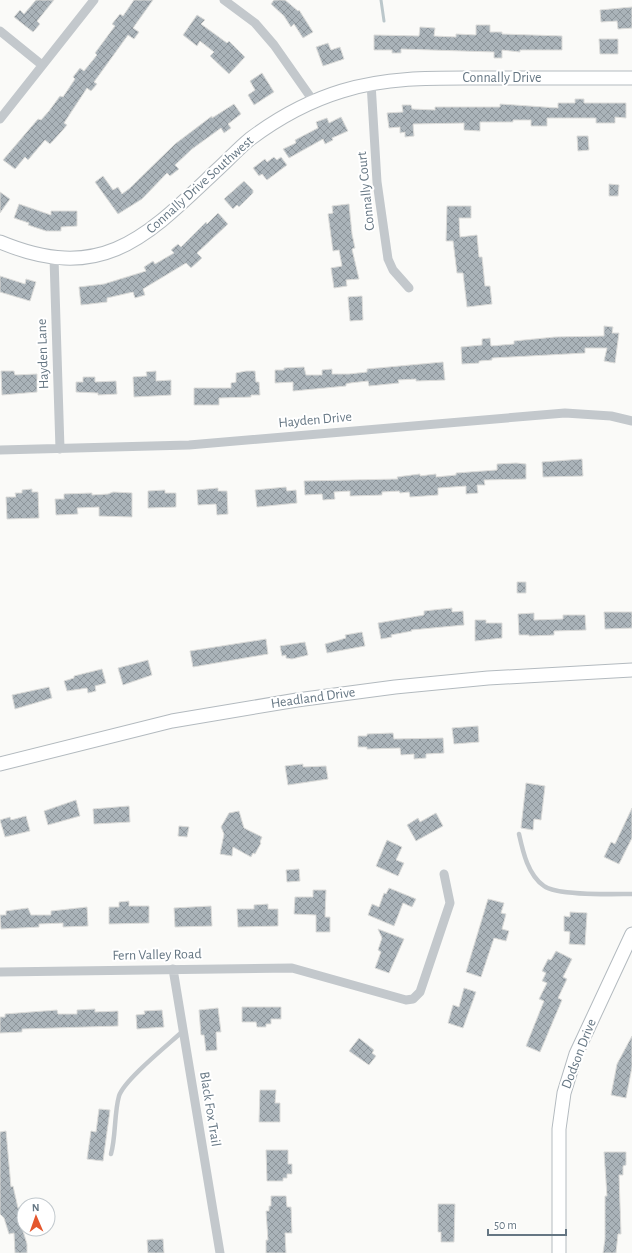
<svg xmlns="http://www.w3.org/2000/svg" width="632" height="1253" font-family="'Alegreya Sans',sans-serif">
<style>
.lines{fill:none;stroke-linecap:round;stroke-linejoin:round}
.stream{stroke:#bbc7cb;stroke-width:3}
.building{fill:url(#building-cross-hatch);stroke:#dcdcda}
.secondary-casing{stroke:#b3babf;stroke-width:15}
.lane{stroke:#c3c8cc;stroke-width:4.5}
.street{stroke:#c3c8cc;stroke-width:9}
.secondary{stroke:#fff;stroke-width:13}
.labels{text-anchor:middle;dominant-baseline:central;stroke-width:4;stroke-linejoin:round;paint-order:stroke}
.street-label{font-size:14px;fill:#657683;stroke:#fff}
</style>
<defs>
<pattern id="building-cross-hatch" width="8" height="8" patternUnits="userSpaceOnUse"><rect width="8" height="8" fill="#aab3b9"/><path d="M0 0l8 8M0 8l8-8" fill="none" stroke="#8e969c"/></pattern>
</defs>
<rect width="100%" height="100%" fill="#fafaf8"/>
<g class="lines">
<!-- stream -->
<path class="stream" d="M381,0L384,21"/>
</g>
<!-- building -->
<path class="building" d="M36,0H54L37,21L40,24L33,32L14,17L20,10L24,14Z
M134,0H153L133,28L139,32L134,39L128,35L94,82L97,84L91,91L87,88L64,123L67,125L61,132L50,144L45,140L28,160L25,157L15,169L3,160L38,119L41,120L49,111L60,96L63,97L75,79L73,77L80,68L84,71L97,55L95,53L115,26L112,24L120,14L123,16Z
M274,0H285L298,11L299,10L313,32L303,38L294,24L291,27L284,16L271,4Z
M632,7V28L618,29L617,21L601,22L600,10Z
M197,15L205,20L201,24L227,43L229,41L245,57L229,74L210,56L214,52L200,41L197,46L183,35Z
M476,25H490V32H502V34L562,36V50H520V52L502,50V58H494V52L401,49V53H392V50H374V35L419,36L420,27L435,28L434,36L456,37V34L476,35Z
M599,39H618V54H600Z
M328,43L331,50L340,47L344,59L323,66L316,47Z
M262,73L274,92L254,105L248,95L255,90L250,81Z
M575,99H584V103H626V118L615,117V123H596V118H547V126H531V120H513V122H480V131L464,130V123L413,124L414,136L405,137V132L400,133V127L389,128L387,113L403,112L402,105H411L412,109L435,110V107H500V104L558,108V103H575Z
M234,104L241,114L228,124L231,128L224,133L221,128L192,149L175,165L179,169L170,176L167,173L142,199L118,214L95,182L103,176L113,190L118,187L122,194L130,188L175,144L212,116V118Z
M341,117L348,131L332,138L333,140L325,144L323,139L289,158L283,149L296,143L295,140L318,128L316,122L327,118L329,123Z
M577,136H588L589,150L578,151Z
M274,157L277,160L281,157L287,165L267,180L262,174L259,176L253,168L265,159L267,162Z
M244,181L253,190V193L239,207L237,205L233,209L224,199Z
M609,184L619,185L618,196H609Z
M0,192L10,199L0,213Z
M19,204L51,215V211H77V226L61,227V231H46L28,225L29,223L14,218Z
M349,204L352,234L355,248L352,249L359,279L346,280L347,286L334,288L331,268L342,266L339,250L333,251L328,214L333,213L332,206Z
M447,206H471V218H459L460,237L477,235L479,257H482L485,286H490L492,304L467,307L463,273H457L453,241H446Z
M218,213L228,224L197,253L202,258L191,268L186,263L143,289L145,295L135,298L133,292L107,298V302L81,305L79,287L104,284L146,271L144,267L153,261L155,264L174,253L171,250L178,244L181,247L206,222L207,224Z
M0,276L25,284L26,279L36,282L30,301L0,292Z
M362,296L363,320L350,321L348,297Z
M604,326L613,327L612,333H619L615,363L604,361L607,348H585V353L492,358V360L479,361V363L462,364L461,347L482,345V339L490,338L491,346L514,344V341L555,337L604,336Z
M443,362L445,380L416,381V379L398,380L399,383L369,386L368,381L350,383L346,384V386L293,391V382L275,383V370H284V368L304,367L306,375H322V370L332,369V374H349L367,372V369Z
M1,371H14L15,375L37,374V392L2,395Z
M156,371V381L171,380V395L134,397L133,377L147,376L146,372Z
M246,371H255L256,382H259L260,395H251V397L219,398V405H194V388H231V383L236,382V373Z
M83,377H95V382L116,381L117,394L98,395V393L76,392V382H83Z
M582,459L583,476L543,477L542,462Z
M516,463L526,464V479L484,480L485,485H477L478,493L466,494V486L438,488V495L410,497L409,492L400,493L399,491L382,492V495L350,496V491L334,492L335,499L323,500L322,494L305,495L304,481L398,479L397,477L420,474V476L436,474V477L456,475V473L497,470V464Z
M286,487L287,491L296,490L297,503L257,507L255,490Z
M218,488V491H227L228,514L217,515L216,504L198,505L197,490Z
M32,489V492H38L39,518L7,519L6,497H16L15,493H22V490Z
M165,490V493H176V507L148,508V491Z
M113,492L132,493V517L99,516V507L77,508L78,514L56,515L55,499H64V494L92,493V495L108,494Z
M517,582H526V593H517Z
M452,608V612L463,611L464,625L411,630L412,631L391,635L392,637L381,639L378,623L424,615V611Z
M604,612H632V628L605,629Z
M534,613V620L563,619V615H585L586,630L554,631V635L529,636V635H519L518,614Z
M475,620H486V623H502V638L475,641Z
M362,632L365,646L327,653L325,644L346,638L345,635Z
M266,639L268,654L193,667L190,651Z
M305,642L308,655L292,659L286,658V655L282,656L280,646Z
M148,660L152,675L123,685L118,668Z
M102,669L106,683L95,686L96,691L88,693L87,688L67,691L64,681L74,678V676Z
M49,687L52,698L15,709L12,695Z
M478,726L479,742L454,744L452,728Z
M393,733L394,739L443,738L444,753L426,754V758L414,759V754L401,755L400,748L367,749V747H358V736H367V734Z
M303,764V767L326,766L328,779L288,785L285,766Z
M526,783L545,786L541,820L534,819L533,830L521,828Z
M76,800L80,816L48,825L44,811Z
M129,806L130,822L94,824L93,809Z
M632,808V838L619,864L604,857L611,842L615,844Z
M239,811L244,828L262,837L260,842L261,843L255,854L253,853L251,857L233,847L232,856L220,854L224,834L221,827L229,813Z
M436,813L443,826L416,841L407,825L418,818L420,822Z
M26,816L30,831L5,837L0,820L10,817L11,820Z
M179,826L189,827L187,837L178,836Z
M387,840L402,847L396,860L404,863L398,876L376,866Z
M299,869L300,881L287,882L286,870Z
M389,888L416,899L412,907L403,903L394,926L368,915L372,904L379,907L384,893L386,894Z
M313,890H326L325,917H330V932H316V915L294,914L295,897H313Z
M488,899L504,903L501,913L506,914L502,929L509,931L506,941L494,938L481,977L466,972Z
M129,901V906H149V923L109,924V907H119V902Z
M268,904V909H278V926L238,927L237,909H254V905Z
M211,906L212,926L175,927L174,908Z
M87,907L88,926L63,927V923L39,924V927L1,929L0,915H6V911L28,908L31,915H51V911Z
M570,912L587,913L585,945L569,944L570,932L564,931V916L570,917Z
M378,929L404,939L389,973L375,968L381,952L378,950L382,938Z
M556,951L572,959L563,977L567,979L558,998L562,1000L540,1052L526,1046L544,1001L539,999L547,983L542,981L546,973L542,971L548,959L551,960Z
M464,988L476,992L463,1028L448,1023L453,1005L459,1007Z
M242,1007H281V1019H271V1024H266V1027H257L256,1022H242Z
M218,1008L221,1032H216L217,1050L206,1051L204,1035H201L199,1010Z
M95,1009V1012L118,1011V1026L22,1029V1032L0,1033V1017H5V1014L57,1010L58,1014H77V1010Z
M162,1010L164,1027L137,1029L136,1015L145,1014L144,1011Z
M632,1036V1067L626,1098L611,1095L617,1064Z
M359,1038L374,1050L372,1053L376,1056L369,1065L349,1051Z
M260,1090H276L275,1103H280V1122H259Z
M99,1109L110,1110L103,1161L87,1159L91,1131L96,1132Z
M6,1131L11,1187L13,1186L18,1208L24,1206V1220L20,1221L27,1244V1253H15L14,1233L9,1234L4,1218L0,1214V1132Z
M266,1150H288V1164H292V1174H287V1178H283V1181H267Z
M604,1152H626V1165L623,1166V1175H619L621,1234H618L616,1253H603L605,1239V1196H607Z
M271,1196H286L287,1207H291L292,1233H285L286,1253H266V1240H268L266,1211H269V1206H271Z
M438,1204H455L454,1242H441V1232H438Z
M163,1239L164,1253H148L147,1240Z"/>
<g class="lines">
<defs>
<path id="secondary" d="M0,242C103,285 147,236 217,170C228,160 239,148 250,139C278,118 309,101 342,91C390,76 441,78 490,78C537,78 585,78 632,78
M0,764L172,721L297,700L395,687L488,678L632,670
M559,1253V1129L564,1093L576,1054L632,934"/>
</defs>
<!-- secondary casing -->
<use href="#secondary" class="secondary-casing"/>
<!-- lane -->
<path class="lane" d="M519,834C523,852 528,875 544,886C557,896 613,894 632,894
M111,1154C116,1136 114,1114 119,1096C124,1080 169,1044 183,1031"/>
<!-- street -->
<path class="street" d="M224,0L255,23L274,45L314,102
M0,31L42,65
M371,83L377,182L388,259L393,270L409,288
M0,119L94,0
M54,258L60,449
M0,450L189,445L565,413L611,416L632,421
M173,969L220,1253
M0,972L292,968L406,1000L413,999L420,992L450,903L444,874"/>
<!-- secondary -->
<use href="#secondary" class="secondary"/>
</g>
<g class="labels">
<!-- street labels -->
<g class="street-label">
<text x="502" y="78">Connally Drive</text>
<text transform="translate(200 185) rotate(-42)">Connally Drive Southwest</text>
<text transform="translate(366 191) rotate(-96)">Connally Court</text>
<text transform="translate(43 354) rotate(-92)">Hayden Lane</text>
<text transform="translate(315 420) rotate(-5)">Hayden Drive</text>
<text transform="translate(313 698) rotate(-8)">Headland Drive</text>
<text transform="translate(157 955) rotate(-1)">Fern Valley Road</text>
<text transform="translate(579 1054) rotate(-69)">Dodson Drive</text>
<text transform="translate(210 1109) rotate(81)">Black Fox Trail</text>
</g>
</g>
<!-- north arrow -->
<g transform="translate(36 1217) rotate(358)"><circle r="19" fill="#ffffff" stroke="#c1c8cd"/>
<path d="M0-3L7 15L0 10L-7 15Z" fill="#e4572e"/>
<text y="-6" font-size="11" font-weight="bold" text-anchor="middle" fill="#657683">N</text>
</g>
<!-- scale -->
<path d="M488 1229v6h78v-6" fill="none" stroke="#657683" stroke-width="2"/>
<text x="494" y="1229" font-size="12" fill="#657683" stroke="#ffffff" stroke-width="3" paint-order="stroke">50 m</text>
</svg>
